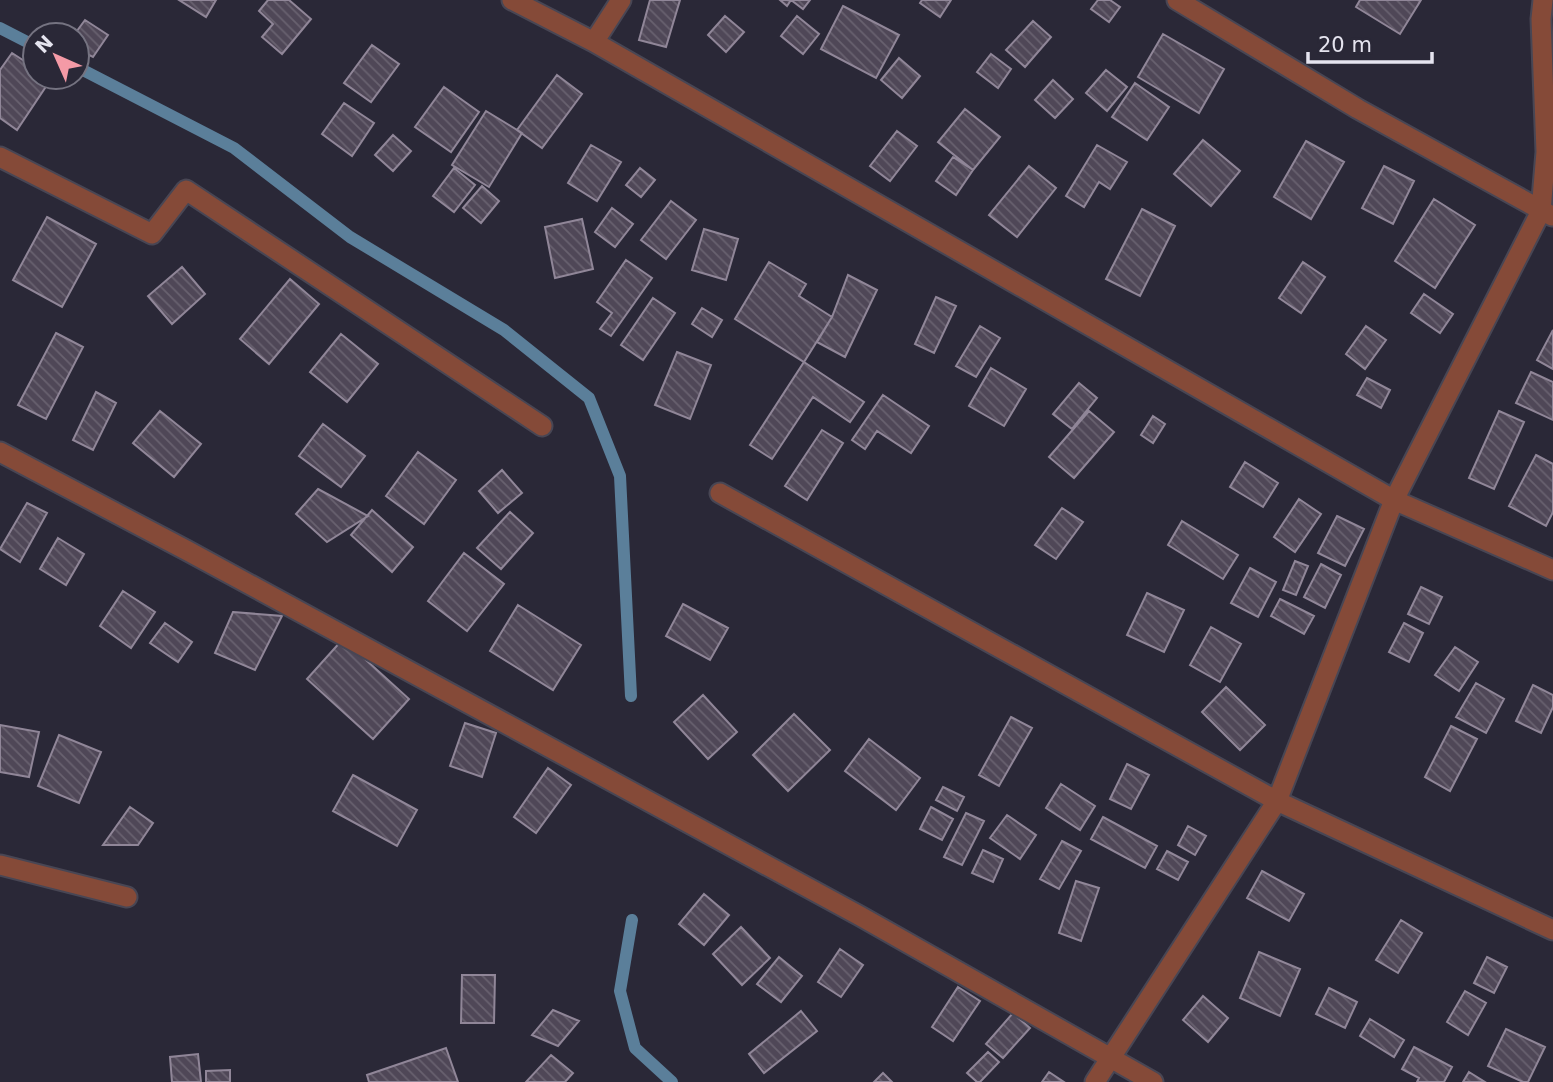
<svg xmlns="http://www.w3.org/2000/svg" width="1553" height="1082" font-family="'DejaVu Sans',sans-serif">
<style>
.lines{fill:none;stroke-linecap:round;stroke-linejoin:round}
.stream{stroke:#5b7f9a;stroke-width:12}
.building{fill:url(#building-back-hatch);stroke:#908698;stroke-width:2}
.service-casing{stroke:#484654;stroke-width:23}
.minor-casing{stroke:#484654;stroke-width:23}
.service{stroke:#854a38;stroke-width:19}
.minor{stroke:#854a38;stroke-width:19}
</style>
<defs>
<pattern id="building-back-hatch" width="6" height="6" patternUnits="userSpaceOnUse" patternTransform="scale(1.75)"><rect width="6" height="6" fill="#4f4757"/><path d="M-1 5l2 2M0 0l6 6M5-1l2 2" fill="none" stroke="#68616f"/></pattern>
</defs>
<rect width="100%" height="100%" fill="#2a2837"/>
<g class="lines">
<!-- stream -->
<path class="stream" d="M0,28L35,46
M77,67L234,148L350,237L504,330L589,398L620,476L631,696
M632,920L620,991L635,1048L672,1082"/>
</g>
<!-- building -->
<path class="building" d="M179,0H216L206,17Z
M268,0H289L311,19L282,54L262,37L273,24L259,11Z
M650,0H680L666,47L639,40Z
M780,0H810L803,9L791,0L787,6Z
M922,0H951L940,17L920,3Z
M1098,0H1110L1120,7L1109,22L1091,9Z
M1360,0H1421L1400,34L1356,7Z
M843,6L899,35L876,78L821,49Z
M725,16L744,32L726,52L708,35Z
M797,16L819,34L803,54L781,36Z
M85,20L108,35L93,57L77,49V35H74Z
M1033,21L1051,37L1025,67L1006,50Z
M1163,34L1224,69L1199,113L1138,77Z
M372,45L399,64L371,102L344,83Z
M12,53L35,68V77H48L51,79L17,130L0,118V70Z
M991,54L1011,69L998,88L977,72Z
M899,58L920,76L902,98L881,80Z
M1106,70L1127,87L1107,111L1086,93Z
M557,75L582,94L542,148L517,130Z
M1053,80L1073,99L1055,118L1035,100Z
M1135,83L1169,107L1147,140L1112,117Z
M444,87L479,112L451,152L415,127Z
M344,103L374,123L352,156L322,134Z
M965,109L1000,137L973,170L938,142Z
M486,111L522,133L489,187L452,165Z
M897,131L917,146L890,181L870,166Z
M393,135L411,151L393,171L375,155Z
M1203,140L1240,171L1211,206L1174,174Z
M1306,141L1344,162L1311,219L1274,197Z
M591,145L621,162L597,201L568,183Z
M1097,145L1127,162L1110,189L1099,182L1084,207L1066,196Z
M953,157L973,170L956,195L936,181Z
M1029,166L1056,188L1017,237L989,215Z
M1384,166L1414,181L1393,224L1362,208Z
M454,168L475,185L454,212L433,196Z
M640,168L655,180L641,197L626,185Z
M482,186L499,201L481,223L463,208Z
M1434,199L1475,225L1435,288L1395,261Z
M671,201L696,220L666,259L641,240Z
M612,208L633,224L615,247L595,232Z
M1142,209L1175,226L1140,296L1106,279Z
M47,217L96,244L62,307L13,280Z
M582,219L593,269L555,278L545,227Z
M704,229L738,239L726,280L692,270Z
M626,260L652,278L611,336L600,329L612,313L597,302Z
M769,262L806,284L799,296L832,317L804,362L735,319Z
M1303,262L1325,277L1301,313L1279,298Z
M182,267L205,294L172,324L148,296Z
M848,275L877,290L845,357L817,342L832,317Z
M290,279L319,304L269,364L240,339Z
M1424,294L1453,314L1440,333L1411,313Z
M936,297L956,306L934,353L915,344Z
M653,298L675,313L643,360L621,345Z
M702,308L722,320L712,337L692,324Z
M980,326L1000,338L976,377L956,366Z
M1366,326L1386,340L1365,369L1346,354Z
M1553,330V369L1537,360Z
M56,333L83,347L46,419L18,405Z
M341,334L378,364L347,402L310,372Z
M677,352L711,365L690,419L655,405Z
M804,362L864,402L850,422L813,397L772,459L750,445Z
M991,368L1026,389L1004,426L969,406Z
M1531,372L1553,382V420L1516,403Z
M1367,378L1390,390L1381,408L1357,395Z
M1079,383L1097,398L1072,429L1053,414Z
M96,392L116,403L93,450L73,440Z
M883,395L929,426L911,453L877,431L865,449L852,440Z
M160,411L201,444L174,477L133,443Z
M1089,411L1114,432L1074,478L1049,457Z
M1499,411L1524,422L1494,489L1469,478Z
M1153,416L1165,424L1153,443L1141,435Z
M323,424L365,456L341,487L299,456Z
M822,430L843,443L807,500L785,486Z
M418,452L456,480L424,524L386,496Z
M1536,455L1553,464V512L1546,526L1509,506Z
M1245,462L1278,483L1263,507L1230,487Z
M502,470L522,493L498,513L479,491Z
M318,489L368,516L327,542L296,514Z
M1299,499L1321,514L1295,552L1274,537Z
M27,503L47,513L20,562L0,549Z
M1062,508L1083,522L1056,559L1035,545Z
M372,510L413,547L392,572L351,535Z
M510,512L533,533L501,569L477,548Z
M1337,516L1364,529L1345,566L1318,553Z
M1182,521L1238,555L1223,579L1168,545Z
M58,538L84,554L66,585L40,569Z
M464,553L504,584L467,631L428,601Z
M1295,561L1308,566L1296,595L1283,590Z
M1321,564L1341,575L1325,608L1304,597Z
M1250,568L1276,582L1258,617L1231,603Z
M1421,587L1442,597L1429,624L1408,614Z
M123,591L155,612L131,648L100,626Z
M1147,593L1184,610L1164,652L1127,635Z
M1280,599L1314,616L1304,634L1271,616Z
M683,604L728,628L710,660L666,636Z
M518,605L581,645L553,690L490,651Z
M233,612L282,616L255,670L215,653Z
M165,623L192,642L178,662L150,643Z
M1404,623L1423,633L1409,662L1389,652Z
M1211,627L1241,644L1220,682L1190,665Z
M343,639L409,699L373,739L307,679Z
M1455,647L1478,662L1459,691L1435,675Z
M1476,683L1504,699L1486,733L1456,717Z
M1533,685L1553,695V707L1541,733L1516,721Z
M1226,687L1265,725L1240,750L1202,712Z
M703,695L737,732L708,759L674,722Z
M794,714L830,750L788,791L753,755Z
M1011,717L1032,728L999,786L979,775Z
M465,723L496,733L482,777L450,766Z
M0,725L39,732L29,777L0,772Z
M1451,726L1477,739L1450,791L1425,777Z
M59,735L101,752L79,803L38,786Z
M869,739L920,778L896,810L845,771Z
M1127,764L1149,775L1131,809L1110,799Z
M548,768L571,785L536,833L514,817Z
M353,775L417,810L397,846L333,811Z
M1061,784L1095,806L1080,830L1046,808Z
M943,787L964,797L957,811L936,800Z
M130,807L153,823L138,845H103Z
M931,807L953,819L942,840L920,829Z
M966,813L984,821L962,865L944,857Z
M1007,815L1036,835L1020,859L990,838Z
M1103,817L1157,846L1145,868L1091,839Z
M1188,826L1206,836L1195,855L1178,845Z
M1062,841L1081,851L1059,889L1040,879Z
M983,850L1003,859L993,882L972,873Z
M1167,851L1188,862L1178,880L1157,869Z
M1262,871L1304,894L1289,921L1247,898Z
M1076,881L1099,888L1081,941L1059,933Z
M704,894L729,915L704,945L679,924Z
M1401,920L1422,933L1398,973L1376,960Z
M741,927L770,958L742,985L713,954Z
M840,949L863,965L841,997L818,982Z
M1259,952L1300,969L1280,1016L1240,998Z
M779,957L802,976L781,1002L757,984Z
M1487,957L1507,967L1494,993L1474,983Z
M462,975H495L494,1023H461Z
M958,987L980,1001L953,1041L932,1027Z
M1329,988L1357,1002L1345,1028L1316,1014Z
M1465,991L1486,1003L1468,1035L1447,1022Z
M1203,996L1228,1018L1208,1042L1183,1020Z
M553,1010L579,1021L558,1046L532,1035Z
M801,1011L817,1031L764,1073L749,1054Z
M1013,1013L1030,1028L1003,1058L986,1044Z
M1370,1019L1404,1040L1394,1057L1360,1036Z
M1506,1029L1545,1047L1528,1082H1523L1488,1066Z
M1414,1047L1452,1067L1444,1082H1417L1419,1078L1402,1069Z
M446,1048L458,1082H369L367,1075Z
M988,1052L999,1062L980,1082H977L967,1073Z
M198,1054L201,1082H172L170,1057Z
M551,1055L573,1073L565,1082H526Z
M230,1070V1082H206V1071Z
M1049,1072L1064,1082H1042Z
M1469,1072L1485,1082H1463Z
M883,1073L892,1082H874Z"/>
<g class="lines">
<defs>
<path id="service" d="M0,157L152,234L186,190L542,426
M0,865L127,897"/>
<path id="minor" d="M512,0L594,42L1394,500L1553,570
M1177,0L1358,109L1552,216
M594,42L621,0
M0,452L186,550L860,916L1153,1082
M720,493L1277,801L1553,930
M1095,1082L1277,801L1394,500L1541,211L1546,152L1541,19L1543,0"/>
</defs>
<!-- service casing -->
<use href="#service" class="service-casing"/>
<!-- minor casing -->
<use href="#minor" class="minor-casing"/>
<!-- service -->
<use href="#service" class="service"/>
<!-- minor -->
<use href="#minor" class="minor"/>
</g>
<!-- north arrow -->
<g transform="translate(56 56) rotate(315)"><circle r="33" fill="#2a2837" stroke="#757381" stroke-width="2"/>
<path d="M0-5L12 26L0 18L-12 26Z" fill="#f49aa6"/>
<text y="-10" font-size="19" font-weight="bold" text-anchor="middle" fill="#e5e4ef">N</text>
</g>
<!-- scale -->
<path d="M1308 52v10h124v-10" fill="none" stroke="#e5e4ef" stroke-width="3.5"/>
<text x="1318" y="52" font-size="21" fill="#e5e4ef" stroke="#2a2837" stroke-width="5" paint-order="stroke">20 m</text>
</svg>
